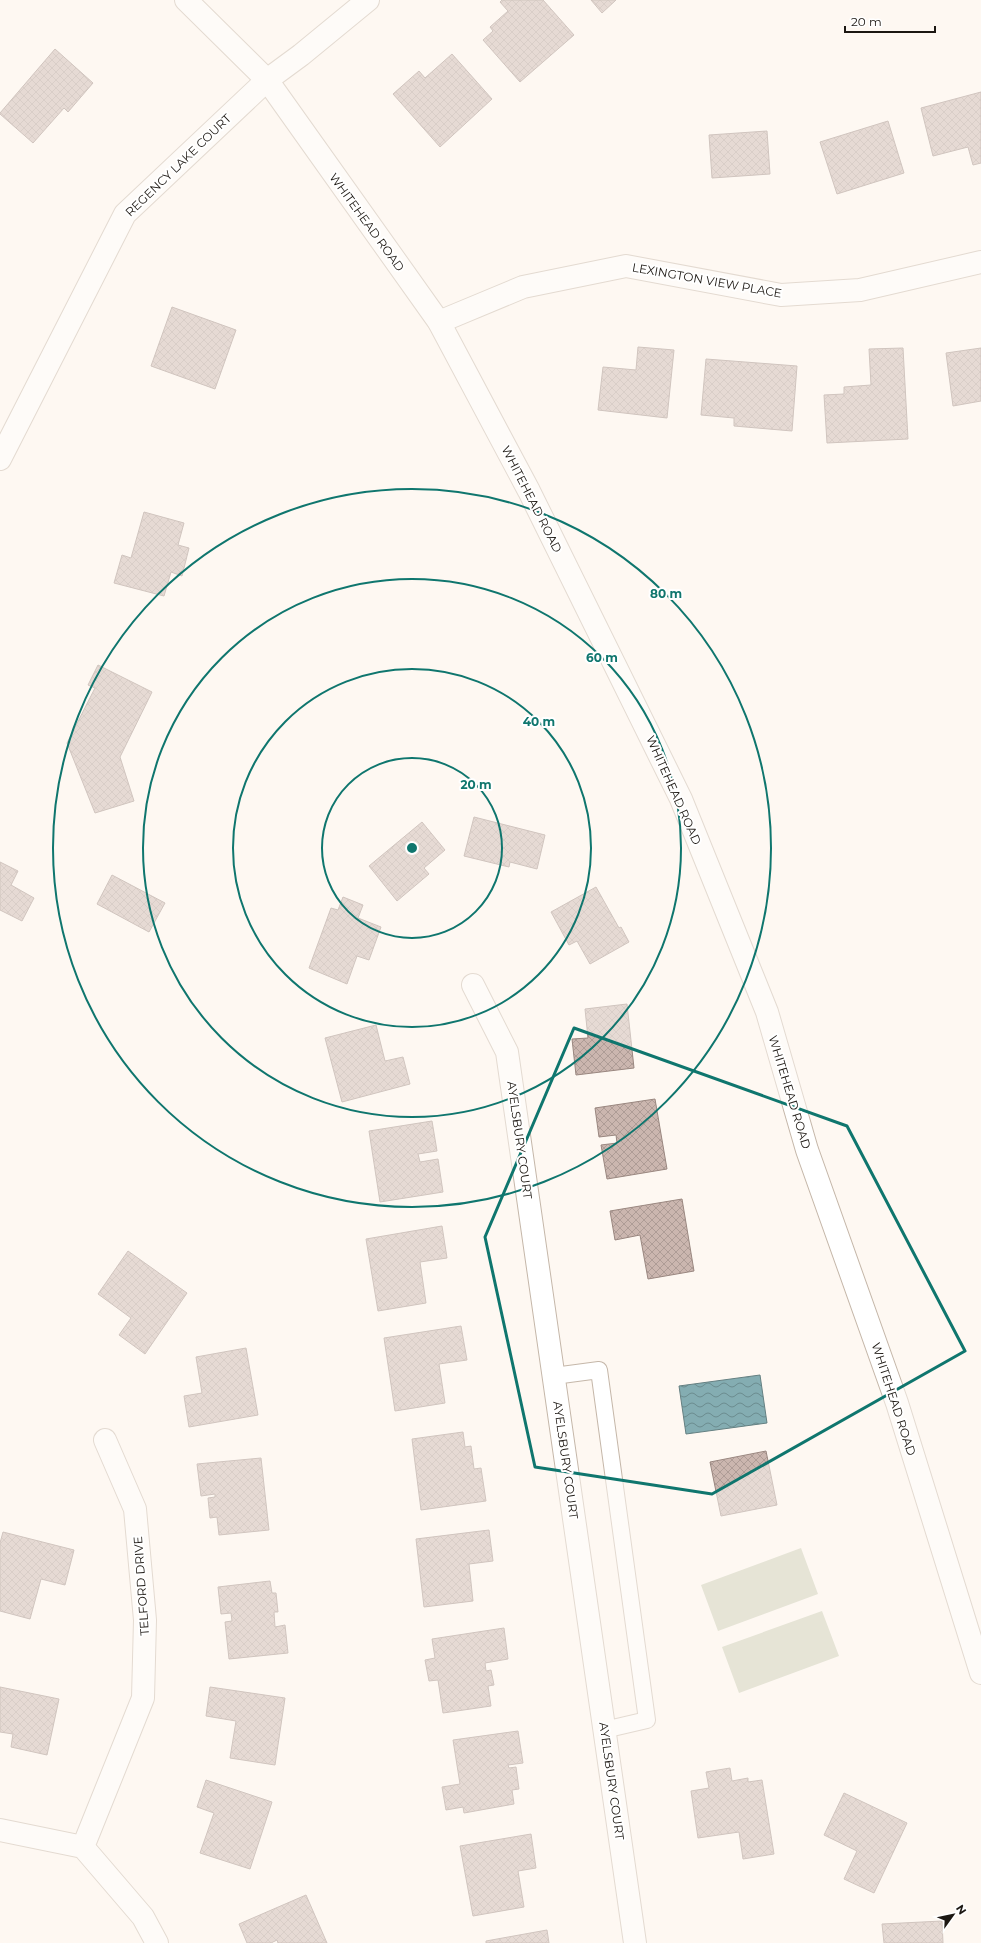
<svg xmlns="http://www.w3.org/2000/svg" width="981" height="1943" font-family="Montserrat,sans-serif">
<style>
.grass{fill:#c9ccb3}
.water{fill:url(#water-waves);stroke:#658082}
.building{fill:url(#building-cross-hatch);stroke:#9a8780}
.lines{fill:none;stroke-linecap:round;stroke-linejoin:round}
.service-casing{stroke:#c5b7a9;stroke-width:18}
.minor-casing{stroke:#c5b7a9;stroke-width:24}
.tertiary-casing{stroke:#c5b7a9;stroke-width:24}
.service{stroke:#fff;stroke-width:16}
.minor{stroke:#fff;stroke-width:22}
.tertiary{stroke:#fff;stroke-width:22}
.marked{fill:none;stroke:#0f766e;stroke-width:3;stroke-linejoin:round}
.ring{fill:none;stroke:#0f766e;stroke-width:2}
.labels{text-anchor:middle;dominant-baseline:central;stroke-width:4;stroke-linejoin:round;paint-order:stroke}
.street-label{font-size:12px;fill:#1c1712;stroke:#fff}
.centre{fill:#0f766e;stroke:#fff;stroke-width:2}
.ring-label{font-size:12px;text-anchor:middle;font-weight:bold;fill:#0f766e;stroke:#fff;stroke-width:4;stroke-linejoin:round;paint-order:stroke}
</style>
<defs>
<pattern id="water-waves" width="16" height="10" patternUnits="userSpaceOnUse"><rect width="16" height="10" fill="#84adb2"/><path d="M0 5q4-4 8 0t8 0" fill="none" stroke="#6b8c8f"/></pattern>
<pattern id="building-cross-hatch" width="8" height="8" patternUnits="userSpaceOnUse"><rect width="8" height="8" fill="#cbb6af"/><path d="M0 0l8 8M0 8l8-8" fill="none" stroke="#ae9c96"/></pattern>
</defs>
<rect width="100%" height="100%" fill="#fef8f2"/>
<!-- grass -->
<path class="grass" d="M801,1548L818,1594L718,1631L701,1585Z
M822,1611L839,1656L739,1693L722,1647Z"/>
<!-- water -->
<path class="water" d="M760,1375L767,1423L686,1434L679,1386Z"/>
<!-- building -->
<path class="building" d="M502,0H543L574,35L520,82L483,40L493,31L490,27L508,11L500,2Z
M591,0H616L602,13Z
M55,49L93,83L68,112L64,108L33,143L0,114V113Z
M452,54L492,99L440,147L393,94L419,71L425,78Z
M981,92V163L973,165L968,147L933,156L921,108Z
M888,121L904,173L837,194L820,142Z
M767,131L770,174L712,178L709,135Z
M172,307L236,330L215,389L151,366Z
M638,347L674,350L667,418L598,410L603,367L636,370Z
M903,348L908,439L827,443L824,395L844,394V387L871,385L869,349Z
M981,348V401L953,406L946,353Z
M706,359L797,366L792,431L734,426V418L701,415Z
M144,512L184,523L178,545L189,548L182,576L171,572L164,596L114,583L122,555L131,558Z
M98,665L152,692L120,757L134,801L95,813L67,743L95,688L88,685Z
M474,817L545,835L537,869L510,862L509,867L464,856Z
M422,822L445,850L424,868L429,874L397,901L369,866Z
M0,862L18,871L11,885L34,898L22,921L0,910Z
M112,875L165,903L149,932L97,904Z
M596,887L619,928L621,927L629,942L590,964L577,941L569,945L551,912Z
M343,897L363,905L358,918L381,927L369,960L357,956L347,984L309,968L331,908L338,910Z
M627,1004L634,1068L576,1075L572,1039L588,1038L585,1009Z
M376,1025L385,1061L403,1057L410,1084L342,1102L325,1038Z
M655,1099L667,1169L607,1179L601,1145L617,1143L616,1135L599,1137L595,1108Z
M432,1121L437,1151L418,1154L420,1162L438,1159L443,1192L380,1202L369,1131Z
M682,1199L694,1271L648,1279L640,1235L615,1240L610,1211Z
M442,1226L447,1258L420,1262L426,1303L378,1311L366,1239Z
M128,1251L187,1293L145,1354L119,1335L131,1318L98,1294Z
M461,1326L467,1360L439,1364L445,1403L395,1411L384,1338Z
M246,1348L258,1415L189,1427L184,1396L202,1393L196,1357Z
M463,1432L465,1447L471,1446L474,1469L481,1468L486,1501L421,1510L412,1439Z
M766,1451L777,1505L721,1516L710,1462Z
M261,1458L269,1530L219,1535L217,1517L210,1518L208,1498L215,1497V1494L201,1496L197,1464Z
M489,1530L493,1561L469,1564L473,1601L424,1607L416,1539Z
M3,1532L74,1550L65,1585L41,1579L30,1619L0,1611V1543Z
M270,1581L272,1593H276L278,1612H274L275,1627L285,1625L288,1653L229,1659L225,1622L232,1621L231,1613L221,1614L218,1587Z
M504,1628L508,1659L485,1663L486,1671L491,1670L494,1685L488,1686L491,1706L443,1713L438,1680L429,1681L425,1660L435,1658L432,1639Z
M0,1687L59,1699L47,1755L11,1747L13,1734L0,1732Z
M210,1687L285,1698L275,1765L230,1758L236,1721L206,1716Z
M518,1731L523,1763L508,1765L509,1768L516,1767L519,1789L512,1790L514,1804L464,1813L463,1807L446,1810L442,1787L460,1784L453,1740Z
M730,1768L732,1781L748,1778V1782L762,1780L774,1854L743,1859L739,1832L698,1838L691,1791L709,1788L706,1772Z
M206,1780L272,1802L250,1869L200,1853L214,1813L197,1807Z
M844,1793L907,1823L874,1893L844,1879L857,1851L824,1835Z
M531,1834L536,1868L518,1871L524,1907L473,1916L460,1846Z
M306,1895L327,1943H278L277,1940L271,1943H247L239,1924Z
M942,1921L943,1943H884L882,1924Z
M547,1930L549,1943H486V1941Z"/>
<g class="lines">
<defs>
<path id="service" d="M554,1376L599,1370L647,1720L604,1730"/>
<path id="minor" d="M439,322L523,287L626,266L781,295L860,290L981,262
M0,459L125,214L267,80L301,55L368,0
M473,985L507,1052L635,1943
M0,1830L83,1847L143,1917L157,1943
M83,1847L143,1698L145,1620L135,1509L105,1440"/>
<path id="tertiary" d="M186,0L267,80L439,322L529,491L681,799L767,1012L807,1150L897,1403L981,1673"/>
</defs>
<!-- service casing -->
<use href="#service" class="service-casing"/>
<!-- minor casing -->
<use href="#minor" class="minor-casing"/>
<!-- tertiary casing -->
<use href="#tertiary" class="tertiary-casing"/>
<!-- service -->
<use href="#service" class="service"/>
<!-- minor -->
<use href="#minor" class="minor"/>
<!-- tertiary -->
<use href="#tertiary" class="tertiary"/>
</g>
<!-- marked area -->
<path d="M0 0H981V1943H0ZM574,1028L847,1126L965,1351L712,1494L535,1467L485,1237Z" fill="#fef8f2" fill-opacity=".55" fill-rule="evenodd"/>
<path class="marked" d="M574,1028L847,1126L965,1351L712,1494L535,1467L485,1237Z"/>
<!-- distance rings -->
<g class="ring">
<circle cx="412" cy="848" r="90"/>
<circle cx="412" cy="848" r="179"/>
<circle cx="412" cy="848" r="269"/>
<circle cx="412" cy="848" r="359"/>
</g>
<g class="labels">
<!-- street labels -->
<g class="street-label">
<text transform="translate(178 165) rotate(-44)">REGENCY LAKE COURT</text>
<text transform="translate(367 222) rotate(54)">WHITEHEAD ROAD</text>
<text transform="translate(707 280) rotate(10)">LEXINGTON VIEW PLACE</text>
<text transform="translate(532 499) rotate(63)">WHITEHEAD ROAD</text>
<text transform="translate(674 790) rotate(66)">WHITEHEAD ROAD</text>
<text transform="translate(790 1092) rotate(73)">WHITEHEAD ROAD</text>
<text transform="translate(520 1140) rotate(82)">AYELSBURY COURT</text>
<text transform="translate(894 1399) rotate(72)">WHITEHEAD ROAD</text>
<text transform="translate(566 1460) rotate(82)">AYELSBURY COURT</text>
<text transform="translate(141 1586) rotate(-94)">TELFORD DRIVE</text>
<text transform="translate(612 1781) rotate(82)">AYELSBURY COURT</text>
</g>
</g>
<circle cx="412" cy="848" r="6" class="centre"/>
<g class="ring-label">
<text x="666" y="598">80 m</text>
<text x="602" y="662">60 m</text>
<text x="539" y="726">40 m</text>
<text x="476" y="789">20 m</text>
</g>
<!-- north arrow -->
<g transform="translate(953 1915) rotate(57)" stroke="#ffffff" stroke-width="3" paint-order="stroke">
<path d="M0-3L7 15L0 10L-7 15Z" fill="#1c1712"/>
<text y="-6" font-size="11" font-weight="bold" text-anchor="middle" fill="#1c1712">N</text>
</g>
<!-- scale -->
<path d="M845 26v6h90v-6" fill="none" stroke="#1c1712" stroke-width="2"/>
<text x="851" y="26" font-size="12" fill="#1c1712" stroke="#ffffff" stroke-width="3" paint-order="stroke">20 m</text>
</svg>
